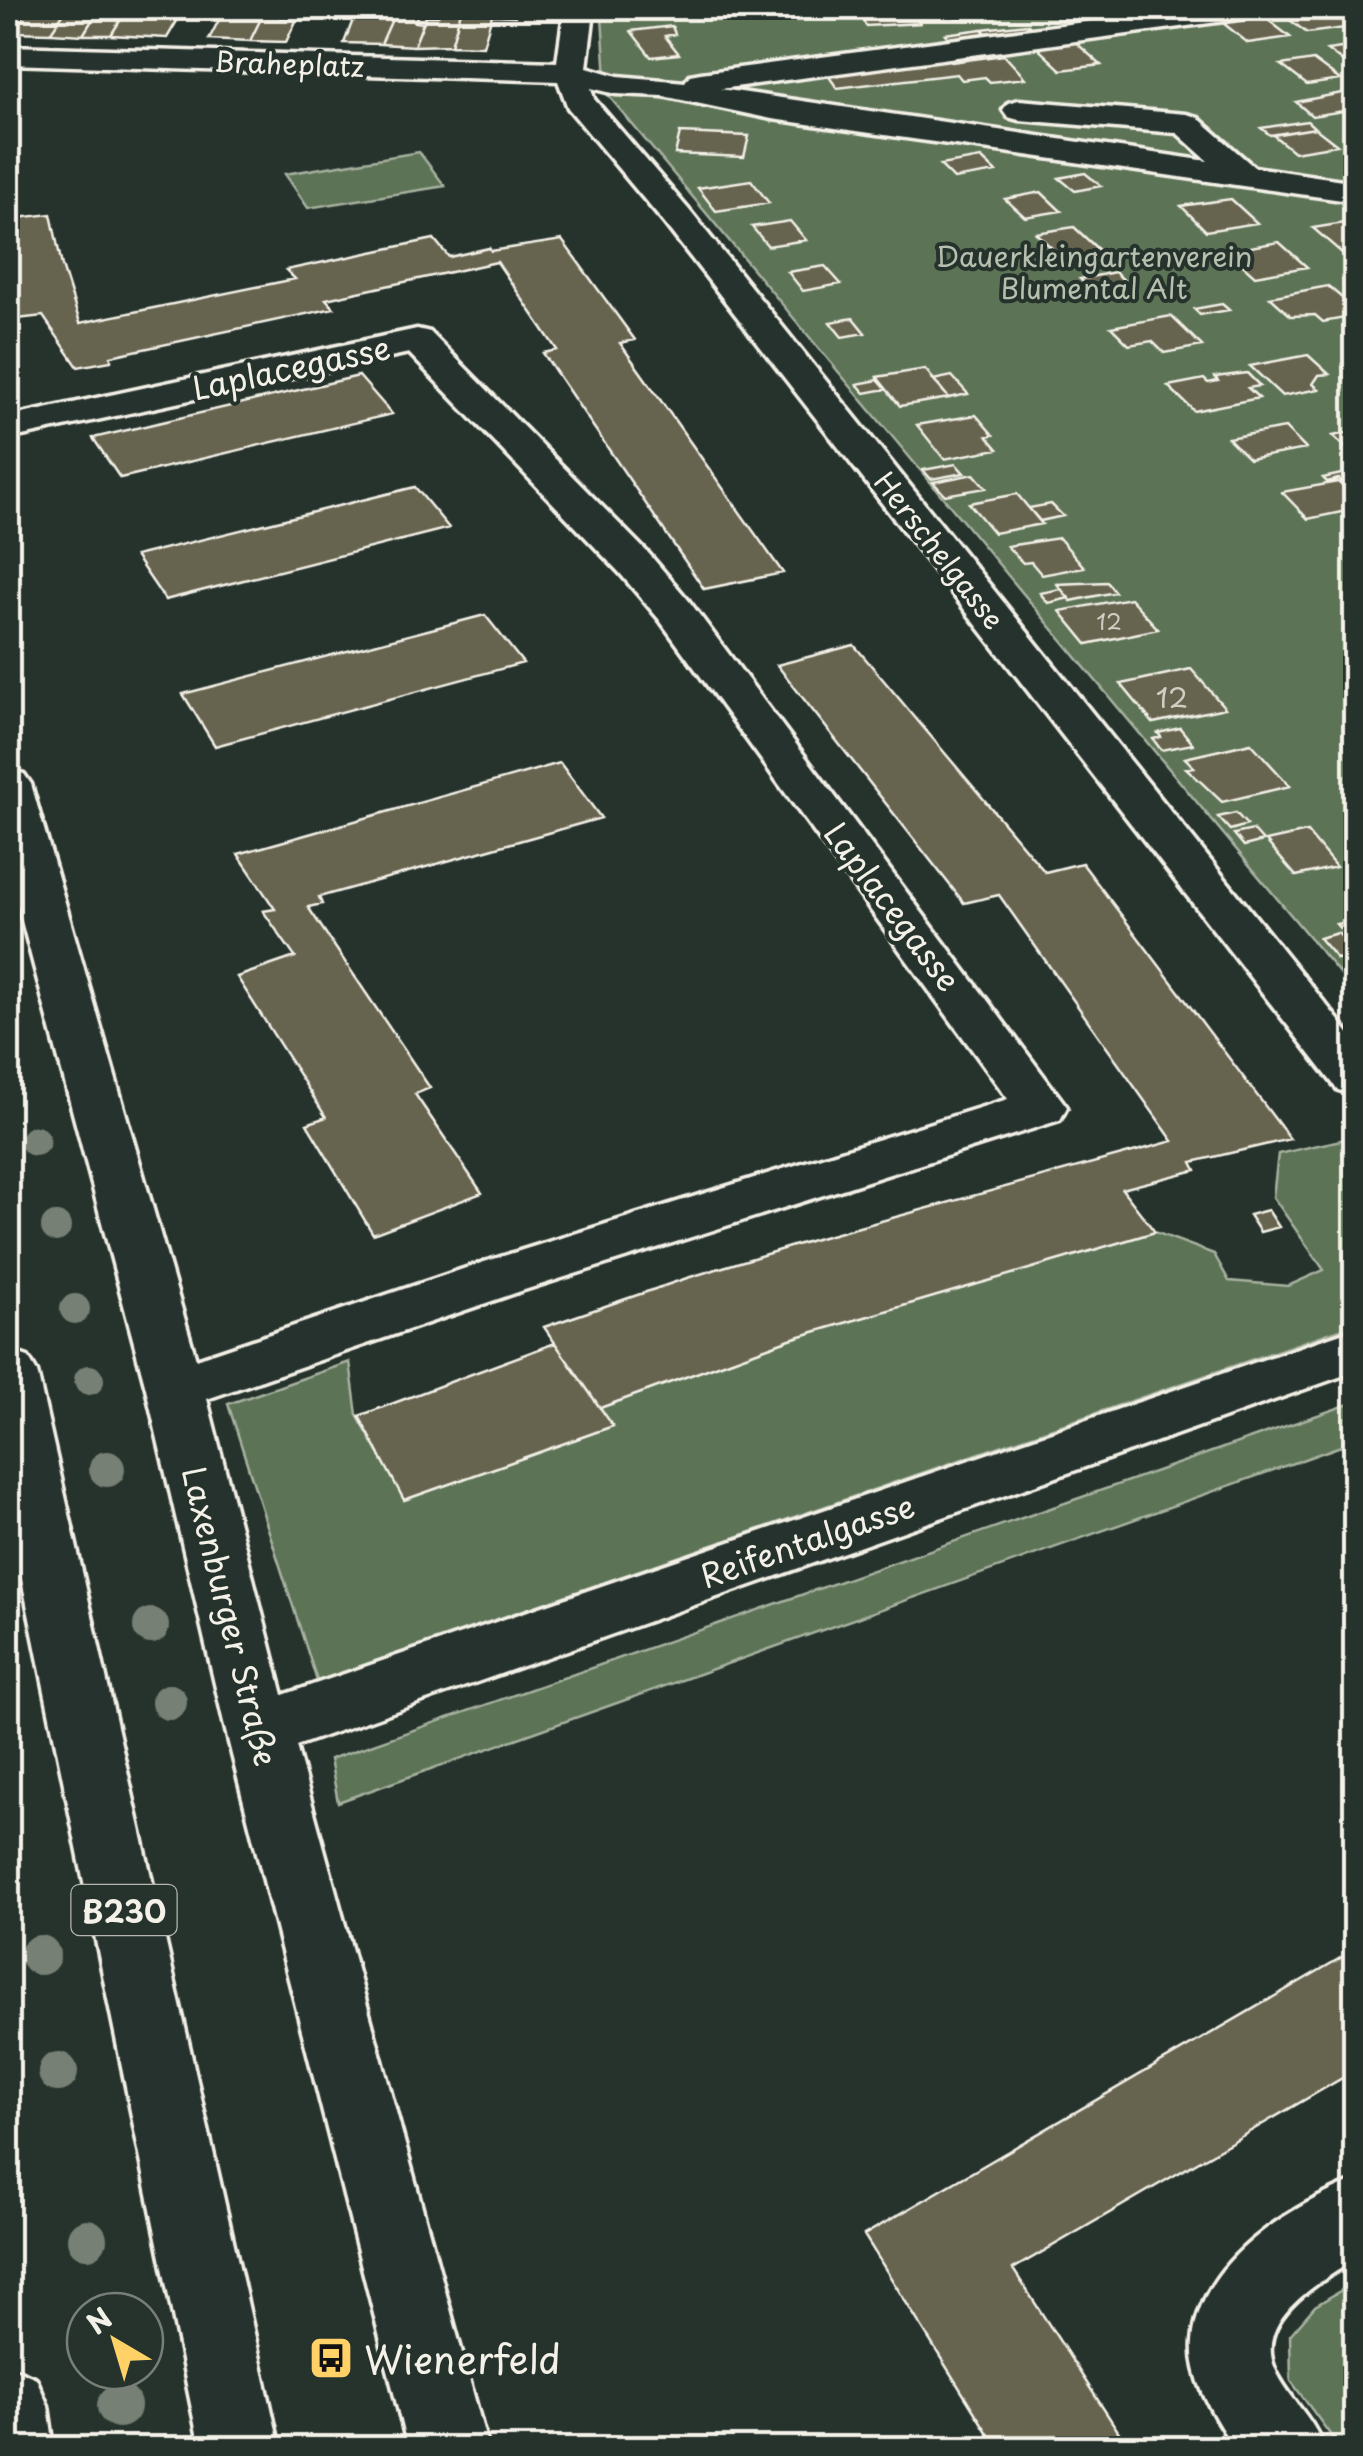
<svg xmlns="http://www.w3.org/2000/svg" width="1363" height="2456" font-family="'Playpen Sans',sans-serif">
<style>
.green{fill:#5c7357;stroke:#a8b2a0;stroke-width:2.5}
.building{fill:#66634f;stroke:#f4f1e8;stroke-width:2.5}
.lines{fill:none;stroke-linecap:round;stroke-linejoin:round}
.minor-casing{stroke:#f4f1e8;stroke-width:7}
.major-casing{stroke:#f4f1e8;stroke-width:7}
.minor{fill:#26332d;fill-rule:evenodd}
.major{fill:#26332d;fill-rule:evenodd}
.tree{fill:#768074}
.labels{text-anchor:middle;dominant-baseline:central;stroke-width:8;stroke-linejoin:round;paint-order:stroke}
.far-number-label{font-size:22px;fill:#d0cec2}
.far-street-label{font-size:28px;fill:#f4f1e8;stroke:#26332d}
.far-park-label{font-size:28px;fill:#b7bfae;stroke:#26332d}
.number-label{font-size:28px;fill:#d0cec2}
.shield{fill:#26332d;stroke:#b6b8b0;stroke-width:2.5}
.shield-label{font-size:30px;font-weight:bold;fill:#f4f1e8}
.street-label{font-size:32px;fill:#f4f1e8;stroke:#26332d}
.near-poi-label{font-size:38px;fill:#f4f1e8;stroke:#26332d;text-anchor:start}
</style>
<rect width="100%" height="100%" fill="#26332d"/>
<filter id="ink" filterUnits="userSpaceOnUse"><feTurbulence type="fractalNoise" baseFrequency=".01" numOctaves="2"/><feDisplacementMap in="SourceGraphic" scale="20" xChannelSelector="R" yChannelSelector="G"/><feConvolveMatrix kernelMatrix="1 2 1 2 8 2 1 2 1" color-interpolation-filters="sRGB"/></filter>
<g filter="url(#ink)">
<!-- green -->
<path class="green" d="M599,8H1355V992L607,94L602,17Z
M419,152L445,186L308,208L285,174Z
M1354,1137L1355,1324L317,1681L228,1404L350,1362L357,1415L405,1500L612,1426L600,1408L790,1339L1155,1232L1214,1254L1229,1281L1288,1286L1324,1270L1273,1197L1278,1154Z
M1355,1402V1441L338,1802L330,1759Z
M1355,2282V2448H1340L1291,2381L1290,2335L1315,2306Z"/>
<!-- building -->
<path class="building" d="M46,8H67L50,33L12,32L27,10Z
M67,8L97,12L83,35L50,33Z
M112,8H128L111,35H83L97,12L108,13Z
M128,8H145L141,15L180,16L167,38L111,35Z
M246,8H266L250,41L209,39L221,16L241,17Z
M266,8H286L281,19H297L286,42L250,41Z
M365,8H397L381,44L344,43L353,20H360Z
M397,8H420L415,22L423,23L414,46L381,44Z
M427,8H462L451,45L414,46L426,16H438L441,8Z
M462,8H498L517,9L515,16L492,15L483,46L451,45Z
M857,8H912L920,23L866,26Z
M944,8H988L995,14L957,19Z
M1329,8L1353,27L1307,33L1282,14Z
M1259,13L1290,37L1248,43L1218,19Z
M1027,24L1036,32L991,38L982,29Z
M672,26L675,34L665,36L679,54L651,57L631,31Z
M982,29L991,38L953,43L945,34Z
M1072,39L1101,65L1061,70L1033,44Z
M1356,46V64L1348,66L1327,50Z
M1004,55L1025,78L990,82L985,77L962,80L957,74L837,88L825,71L947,56L952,62Z
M1313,60L1340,80L1307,85L1281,65Z
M1352,91L1356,109L1312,116L1296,102Z
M1307,121L1315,128L1270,135L1261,128Z
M1315,128L1337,145L1294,152L1273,135Z
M680,133L749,136L744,157L675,154Z
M981,158L996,172L954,179L940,165Z
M1085,173L1101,186L1075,191L1059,178Z
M751,180L769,203L716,211L698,188Z
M1041,192L1061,211L1025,217L1005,199Z
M1231,199L1257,223L1206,231L1181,206Z
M51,214L62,266L80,323L295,279L286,270L434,239L449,257L489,248L491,251L562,240L635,340L620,343L783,573L704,589L543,353L557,350L497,262L326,299L334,308L111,356V361L78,367L43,316L8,320V219Z
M790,221L806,240L768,246L752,227Z
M1356,221V251L1343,254L1313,228Z
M1074,227L1103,254L1064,260L1036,233Z
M1279,242L1307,267L1255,276L1227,251Z
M825,266L841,284L803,291L788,272Z
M1115,272L1131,287L1096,294L1080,279Z
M1328,286L1356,310V316L1323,322L1315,315L1291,316L1270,297Z
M1222,304L1229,310L1200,315L1194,309Z
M1171,316L1202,346L1164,353L1152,341L1129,345L1111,327Z
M853,318L865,333L842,337L830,322Z
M1308,355L1329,374L1319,375L1313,384L1319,389L1282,396L1250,366Z
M925,369L949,398L900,406L877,377Z
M1247,373L1260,386L1248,388L1259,398L1194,411L1168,386L1204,379L1208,383L1218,381L1215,377Z
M359,376L392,414L120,478L93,438Z
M952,376L968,394L949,398L933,380Z
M878,380L886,389L865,393L857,384Z
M976,415L993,435L987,436L998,449L944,459L917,425Z
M1285,428L1306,449L1249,459L1228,438Z
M1356,431V455L1355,456L1333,436Z
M956,464L964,473L931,479L923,470Z
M1350,472L1356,478V495L1339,479L1327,482L1323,478Z
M974,474L986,488L945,495L933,482Z
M1338,482L1356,499V509L1308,519L1282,492Z
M415,487L449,528L165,600L135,556Z
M1017,494L1042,524L994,533L969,503Z
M1051,504L1063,516L1040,521L1029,508Z
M1059,538L1084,567L1042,575L1031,562L1023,563L1007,546Z
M1107,582L1115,592L1071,601L1057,584Z
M1061,589L1069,598L1048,603L1040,593Z
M1130,598L1158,629L1087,644L1060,611Z
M485,615L523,663L215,746L183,694Z
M854,645L1045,872L1082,863L1290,1139L1192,1162L1196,1170L1122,1189L1155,1232L790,1339L600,1408L544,1327L687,1278L819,1238L1173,1141L999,895L964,903L777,665Z
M1191,669L1225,708L1153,723L1121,684Z
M1180,728L1193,744L1161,750L1153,739L1161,737L1158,733Z
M1251,743L1290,786L1222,802L1186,768L1194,767L1185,758Z
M560,763L601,818L319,897L322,904L308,907L430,1088L415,1094L482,1193L373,1234L307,1124L326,1117L237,977L295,957L263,911L275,909L238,854Z
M1236,813L1247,825L1230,830L1218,817Z
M1253,830L1263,841L1244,846L1234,834Z
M1307,832L1336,867L1296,876L1266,841Z
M1356,920V947L1336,924Z
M1338,933L1356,954V955L1337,959L1319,938Z
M1268,1210L1279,1227L1260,1232L1249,1215Z
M555,1343L613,1426L404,1500L359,1416Z
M1356,1949V2070L1013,2269L1129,2448H997L864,2235Z"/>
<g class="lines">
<defs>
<path id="minor" d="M561,8H591L594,12L587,67L618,76L685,82L690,75L701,73L1190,8H1269L1265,14L1254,17L720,89L1208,161L1177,133L1019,120L1008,117L1003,110L1008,103L1019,100L1186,114L1197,117L1254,167L1356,182V202L772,119L663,96L616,94L591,88L594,99L689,210L1356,1042V1095L1338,1090L665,224L568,108L558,81L8,64V46L557,62L564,12Z
M417,329L430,332L649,554L689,601L1067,1107L1060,1120L521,1291L207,1399L283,1695L1356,1328V1371L296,1746L488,2448H408L226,1731L146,1388L8,868V770L24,774L31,784L196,1359L481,1263L1008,1099L659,619L619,572L409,353L8,439V417Z
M1356,2180V2259C1321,2281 1253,2318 1275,2369C1288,2398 1312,2416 1324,2448H1235C1215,2420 1190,2378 1193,2342C1199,2261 1289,2207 1356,2180Z"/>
<path id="major" d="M8,1350L28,1357L37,1372L280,2448H200L8,1511Z
M8,2366L36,2378L48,2406L54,2448H8Z"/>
</defs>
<!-- minor casing -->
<use href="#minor" class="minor-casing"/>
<!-- major casing -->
<use href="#major" class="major-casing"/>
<!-- minor -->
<use href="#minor" class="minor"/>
<!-- major -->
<use href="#major" class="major"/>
</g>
<!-- trees -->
<g class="tree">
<circle cx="35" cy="1141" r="15"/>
<circle cx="56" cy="1227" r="15"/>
<circle cx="75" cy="1309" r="15"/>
<circle cx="89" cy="1380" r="15"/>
<circle cx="107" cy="1469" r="18"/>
<circle cx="151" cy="1626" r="18"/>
<circle cx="169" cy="1702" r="18"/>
<circle cx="40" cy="1955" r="20"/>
<circle cx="58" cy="2072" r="20"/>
<circle cx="87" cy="2239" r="20"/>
<circle cx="119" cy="2406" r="22"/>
</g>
</g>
<!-- icons -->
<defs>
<symbol id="bus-square" viewBox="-11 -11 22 22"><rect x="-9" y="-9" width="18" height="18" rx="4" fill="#ffd166" stroke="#26332d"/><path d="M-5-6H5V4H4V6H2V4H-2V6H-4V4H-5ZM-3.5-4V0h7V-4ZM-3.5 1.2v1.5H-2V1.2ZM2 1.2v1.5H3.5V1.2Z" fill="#111"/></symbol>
</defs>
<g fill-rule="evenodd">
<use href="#bus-square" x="306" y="2333" width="50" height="50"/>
</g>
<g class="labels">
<!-- far-number labels -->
<g class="far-number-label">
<text x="1109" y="620">12</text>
</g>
<!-- far-street labels -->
<g class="far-street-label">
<text transform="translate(289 63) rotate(2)">Braheplatz</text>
<text transform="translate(940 550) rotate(52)">Herschelgasse</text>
</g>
<!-- far-park labels -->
<g class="far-park-label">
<text x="1094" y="255">Dauerkleingartenverein<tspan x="1094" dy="32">Blumental Alt</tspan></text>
</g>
<!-- number labels -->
<g class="number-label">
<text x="1172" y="696">12</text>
</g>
<!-- shield labels -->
<rect class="shield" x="71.5" y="1885" width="105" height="50" rx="8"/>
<g class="shield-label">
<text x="124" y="1910">B230</text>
</g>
<!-- street labels -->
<g class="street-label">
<text transform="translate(291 367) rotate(-12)">Laplacegasse</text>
<text transform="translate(893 906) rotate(53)">Laplacegasse</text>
<text transform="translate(807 1540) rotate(-19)">Reifentalgasse</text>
<text transform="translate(231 1616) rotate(76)">Laxenburger Straße</text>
</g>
<!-- near-poi labels -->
<g class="near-poi-label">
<text x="364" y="2358">Wienerfeld</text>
</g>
</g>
<!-- margin -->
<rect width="1363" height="2456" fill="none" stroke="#26332d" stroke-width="40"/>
<rect x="20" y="20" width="1323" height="2416" fill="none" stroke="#f4f1e8" stroke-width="4" filter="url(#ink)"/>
<!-- north arrow -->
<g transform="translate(115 2341) rotate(322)"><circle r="48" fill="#26332d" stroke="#787f78" stroke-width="2.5"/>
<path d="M0-8L18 38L0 25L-18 38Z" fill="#ffd166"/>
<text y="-15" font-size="28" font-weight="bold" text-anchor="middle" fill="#f4f1e8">N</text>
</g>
</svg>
